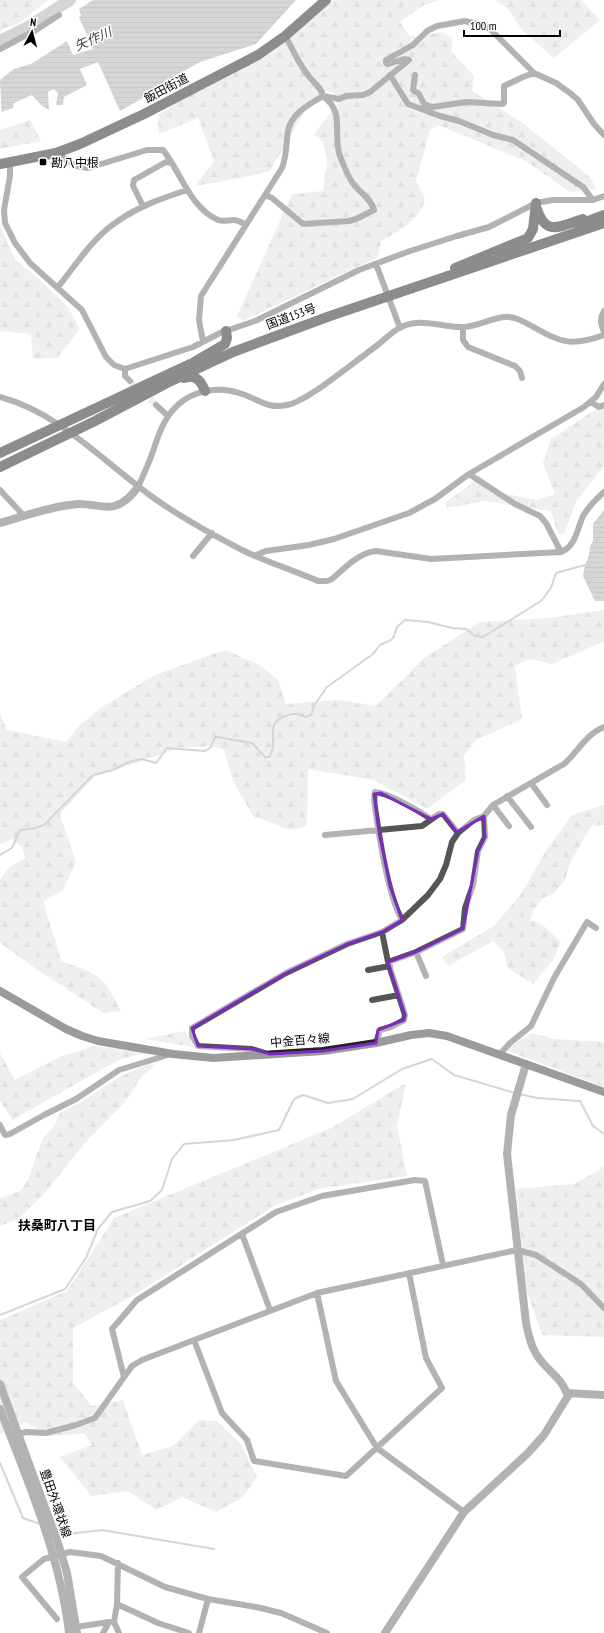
<svg xmlns="http://www.w3.org/2000/svg" width="604" height="1633" font-family="'PT Sans Narrow','Noto Sans JP',sans-serif">
<style>
.forest{fill:url(#forest-firs)}
.water{fill:url(#water-rules)}
.lines{fill:none;stroke-linecap:round;stroke-linejoin:round}
.stream{stroke:#a3a3a3;stroke-width:2}
.river{stroke:#a3a3a3;stroke-width:12}
.minor-tunnel{stroke:#d9d9d9;stroke-width:6;stroke-dasharray:6 3;stroke-linecap:butt}
.minor{stroke:#555;stroke-width:6}
.tertiary{stroke:#555;stroke-width:8}
.secondary{stroke:#222;stroke-width:8}
.trunk{stroke:#000;stroke-width:10}
.marked{fill:none;stroke:#7b2cbf;stroke-width:3;stroke-linejoin:round}
.poi-dot{fill:#000;stroke:#fff;stroke-width:1.5}
.labels{text-anchor:middle;dominant-baseline:central;stroke-width:3;stroke-linejoin:round;paint-order:stroke}
.street-label{font-size:12px;fill:#000;stroke:#fff}
.poi-label{font-size:12px;fill:#000;stroke:#fff;text-anchor:start}
.water-label{font-size:13px;font-style:italic;fill:#444;stroke:#fff}
.neighbourhood-label{font-size:13px;font-weight:bold;fill:#000;stroke:#fff}
</style>
<defs>
<pattern id="forest-firs" width="22" height="20" patternUnits="userSpaceOnUse"><rect width="22" height="20" fill="#dcdcdc"/><path d="M5 1l3.5 6h-7zM16 11l3.5 6h-7z" fill="#bbb"/></pattern>
<pattern id="water-rules" width="6" height="5" patternUnits="userSpaceOnUse"><rect width="6" height="5" fill="#a3a3a3"/><path d="M0 2.5h6" fill="none" stroke="#8b8b8b"/></pattern>
</defs>
<rect width="100%" height="100%" fill="#fff"/>
<!-- forest -->
<path class="forest" d="M0,0H48L19,23L0,31Z
M335,0H439L422,6L400,22L410,37L441,32L453,38L451,51L474,76L472,91L524,124L590,177L596,189L570,192L526,161L438,125L430,130L416,181L425,199C421,219 398,232 381,241L378,257L243,321L237,316L292,194L323,191L327,161L323,141L314,135L330,113L338,110L334,93L326,90L305,111L270,171L241,178L195,186L214,161L198,118L159,134L158,115Z
M495,0H581L600,20L554,58L523,31L507,8Z
M30,120L41,141L0,149V130Z
M0,221L1,228L15,259L43,283L67,306L80,329L57,358L33,359L31,334L0,331Z
M604,404V466L577,500L564,534H558L551,511L485,501L447,508L446,502L466,488L479,476L501,493L537,500L555,494L543,463L551,439Z
M604,610V643L602,642L552,664L530,659L515,666L522,719L476,740L464,756L466,780L427,809L374,780L308,769L307,826L290,830L253,816L233,781L224,750L211,746L180,748L94,777L60,814L76,862L63,890L44,901C47,921 57,940 61,961C97,974 104,975 121,1011L103,1013L38,970L0,943V880L8,868L25,858L22,848L13,839L0,844V713L7,730L66,742L78,727L102,707L155,675L225,650L260,665L278,680L286,704L338,700L376,706L424,658L480,622L549,618Z
M604,805V825L591,826L571,861L565,880L555,892L542,899L534,910L530,919L544,926L561,942L553,960L533,984L508,968L504,952L493,941L448,966L442,957L494,926L521,894L547,849L572,815Z
M185,1031L194,1047L145,1039Z
M532,1033L554,1039L604,1042V1087L508,1051L516,1043Z
M93,1046L146,1052L117,1061L12,1120L0,1100V1053L15,1080L60,1057Z
M149,1064L156,1065L141,1077L125,1102L84,1144L42,1196L18,1219L0,1226V1198L21,1191L28,1179L43,1138L55,1125L60,1113L78,1104L121,1076Z
M406,1083L397,1127L407,1176L318,1189L274,1206L134,1295L73,1328V1383L92,1406L123,1400L142,1455L173,1446L199,1420L217,1421L241,1444L257,1477L243,1497L216,1512L182,1497L156,1510L128,1491L91,1496L60,1457L92,1445L84,1433L49,1436L26,1422L0,1434V1320L67,1291L114,1218L331,1128Z
M604,1167V1337L542,1335L526,1289L516,1189L574,1184Z"/>
<!-- water -->
<path class="water" d="M93,0H296L256,44L200,62L155,88L141,99L120,111L98,62L80,69L87,85L64,97L63,105H56L58,93L54,89L48,92L49,110L42,106L32,95L14,103L13,108L1,112C2,106 0,88 0,80L14,69L31,64L67,41L73,55L93,49L79,17L81,16L79,9Z
M604,510V601H595L583,576L585,565L589,555L590,546L593,541V524Z"/>
<g class="lines">
<!-- stream -->
<path class="stream" d="M0,855L12,848L20,830L35,828L44,825L93,775L113,770L127,763L136,760L142,759L156,763L167,748L205,751L211,747L215,737H217L252,743L265,757H269C280,742 263,724 285,716C289,715 293,713 297,714C301,714 303,716 306,717L311,715L315,704L327,687L373,654L380,645L391,640L394,636L397,627L405,620L428,622L452,628L466,629L475,636L483,637L541,601L551,588L556,573L585,565
M519,1094L537,1098L580,1101L593,1126L604,1134
M0,1315L65,1289L86,1258L98,1229L112,1212L150,1201L162,1190L172,1159L184,1144L234,1140L279,1130L294,1099L303,1095L328,1103L353,1099L402,1069L432,1059L454,1075L515,1093
M0,1463L23,1518L40,1524
M56,1529L68,1534L102,1530L214,1549"/>
<!-- river -->
<path class="river" d="M0,41L28,27L70,0"/>
<!-- minor-tunnel -->
<path class="minor-tunnel" d="M130,381L156,405"/>
<!-- minor -->
<path class="minor" d="M285,36C295,52 299,67 313,81C318,87 321,88 323,96L339,99L346,96L363,95L370,92L409,60L404,59L388,64L386,63V60L413,45L427,31L437,26L465,21L481,25L490,29L534,73L556,83L570,93L578,100L594,124L604,135
M0,49L36,30L59,15
M390,75L408,104L440,116L459,121L493,135L513,140L583,187L593,200
M415,75L413,90L419,94L424,104L432,107L467,102L502,104L504,103V86L523,77L534,73
M56,153L76,166L88,168L147,150H163C181,172 190,208 218,220C224,222 228,220 234,220C238,220 242,223 245,224
M10,163V176L4,210L5,223L15,243L30,263L82,310L106,357L114,365L125,369L193,347L220,333L255,321L359,270L410,251L457,236L489,227L536,203L553,200H593L604,196
M143,206L133,186L134,180L166,162L172,163
M376,264L400,328
M58,287C76,265 93,237 118,221C139,206 163,198 187,190
M604,311C599,319 601,324 604,332
M463,327V340L468,347L515,366L520,371L522,378
M203,342L199,320L201,296L282,168C287,155 286,143 288,131C291,113 310,104 323,96C346,113 332,134 340,156C344,166 348,178 355,186C362,194 371,199 374,210L356,219L349,221L303,224L272,198L265,195
M125,369V376L130,381
M0,397C63,414 108,467 161,503C186,520 215,536 242,550C266,562 293,570 318,581H327L332,579C345,568 358,553 376,551L431,559L561,552C576,546 577,529 583,516C589,506 596,499 604,492
M591,402L599,407L604,405
M156,405L168,416
M469,474L515,504L540,516L546,523L561,552
M138,487C143,476 148,465 152,454C159,433 165,413 184,400C202,388 224,387 245,395C261,401 269,409 287,405C298,403 308,395 317,390C337,376 356,361 375,347C383,341 391,333 399,328C421,316 441,328 464,327C479,326 491,318 505,317C513,316 521,320 528,324C559,341 568,348 604,335
M0,490L24,516
M256,555L266,551L309,545L334,539L409,513L435,499L469,474L584,407L596,397L604,384
M193,556L212,533
M531,783L547,805
M507,796L531,827
M493,805L509,826
M325,835L422,826L439,814H443L458,833
M402,920C388,896 380,842 376,814C375,807 373,799 375,792C389,793 419,811 431,819
M416,952L426,976
M388,962L416,952L463,929L465,908L473,885L478,851L485,837L484,816
M368,970L390,966
M372,1000L399,995
M376,1043L380,1030L391,1027L404,1020L405,1015L388,962L382,932
M265,1053L252,1049L198,1046L192,1036V1028L286,973L347,944L382,932L402,920L428,895L440,879L446,865L452,842L458,833L474,820L484,816L493,805L564,764C577,753 587,733 604,727
M500,1054L510,1043L531,1026L554,978L587,922L596,928
M0,1125L5,1135L10,1134L44,1115L76,1099L119,1070L171,1054
M242,1234L270,1310
M317,1293L336,1381L377,1448L464,1512
M194,1340L222,1413L247,1440L254,1461L346,1476L442,1388L426,1358L409,1273
M124,1377L112,1329L137,1300L276,1212L322,1196L415,1180L425,1181L443,1265
M19,1434L26,1432L46,1433L76,1425L95,1418L132,1366L142,1360L317,1293L517,1250L536,1255L581,1284L604,1308
M118,1563L117,1604L114,1622L119,1633
M117,1604L158,1623L189,1633
M57,1619L22,1577L44,1559L70,1552L101,1556L165,1587L208,1599L256,1607L281,1613L327,1633
M76,1627L109,1622
M103,1633L109,1622H110
M199,1633L208,1599"/>
<!-- tertiary -->
<path class="tertiary" d="M0,523C25,516 52,506 78,504C89,503 105,509 114,506C125,503 131,496 138,487
M0,1384L58,1543L67,1573L77,1633
M568,1396L567,1393L604,1395
M0,1409C28,1482 60,1555 69,1633
M385,1633L464,1512L528,1453L544,1435L568,1396C562,1379 553,1375 542,1362C532,1351 529,1337 526,1323L507,1154L511,1115L526,1064"/>
<!-- secondary -->
<path class="secondary" d="M0,991L66,1029L82,1036L98,1041L173,1054L213,1058L323,1051L376,1043L411,1035L429,1033L447,1036L604,1092"/>
<!-- trunk -->
<path class="trunk" d="M0,164L56,153L80,144L144,114L258,55L285,36L326,0
M537,209C546,238 562,225 583,219
M578,225L604,215
M455,268L528,238L533,229L536,203
M194,362L225,344L227,338L226,331
M184,378C196,374 201,381 205,391
M0,453L190,364
M0,467L95,421L167,383L233,352L330,316L604,223"/>
</g>
<!-- marked area -->
<path d="M0 0H604V1633H0ZM381,793L431,819L443,814L457,832L484,816L485,837L478,851L463,929L416,952L388,962L405,1015L404,1020L378,1030L376,1043L323,1051L270,1054L252,1049L198,1046L192,1028L286,973L347,944L382,932L402,920L390,886L379,832L374,794Z" fill="#fff" fill-opacity=".55" fill-rule="evenodd"/>
<path class="marked" d="M381,793L431,819L443,814L457,832L484,816L485,837L478,851L463,929L416,952L388,962L405,1015L404,1020L378,1030L376,1043L323,1051L270,1054L252,1049L198,1046L192,1028L286,973L347,944L382,932L402,920L390,886L379,832L374,794Z"/>
<!-- markers -->
<rect class="poi-dot" x="39" y="158" width="8" height="8" rx="2"/>
<g class="labels">
<!-- street labels -->
<g class="street-label">
<text transform="translate(166 88) rotate(-28)">飯田街道</text>
<text transform="translate(291 316) rotate(-20)">国道153号</text>
<text transform="translate(300 1040) rotate(-5)">中金百々線</text>
<text transform="translate(56 1503) rotate(71)">豊田外環状線</text>
</g>
<!-- poi labels -->
<g class="poi-label">
<text x="51" y="162">勘八中根</text>
</g>
<!-- water labels -->
<g class="water-label">
<text transform="translate(93 39) rotate(-24)">矢作川</text>
</g>
<!-- neighbourhood labels -->
<g class="neighbourhood-label">
<text x="57" y="1225">扶桑町八丁目</text>
</g>
</g>
<!-- north arrow -->
<g transform="translate(32 32) rotate(7)" stroke="#ffffff" stroke-width="3" paint-order="stroke">
<path d="M0-3L7 15L0 10L-7 15Z" fill="#000000"/>
<text y="-6" font-size="11" font-weight="bold" text-anchor="middle" fill="#000000">N</text>
</g>
<!-- scale -->
<path d="M464 30v6h96v-6" fill="none" stroke="#000000" stroke-width="2"/>
<text x="470" y="30" font-size="12" fill="#000000" stroke="#ffffff" stroke-width="3" paint-order="stroke">100 m</text>
</svg>
